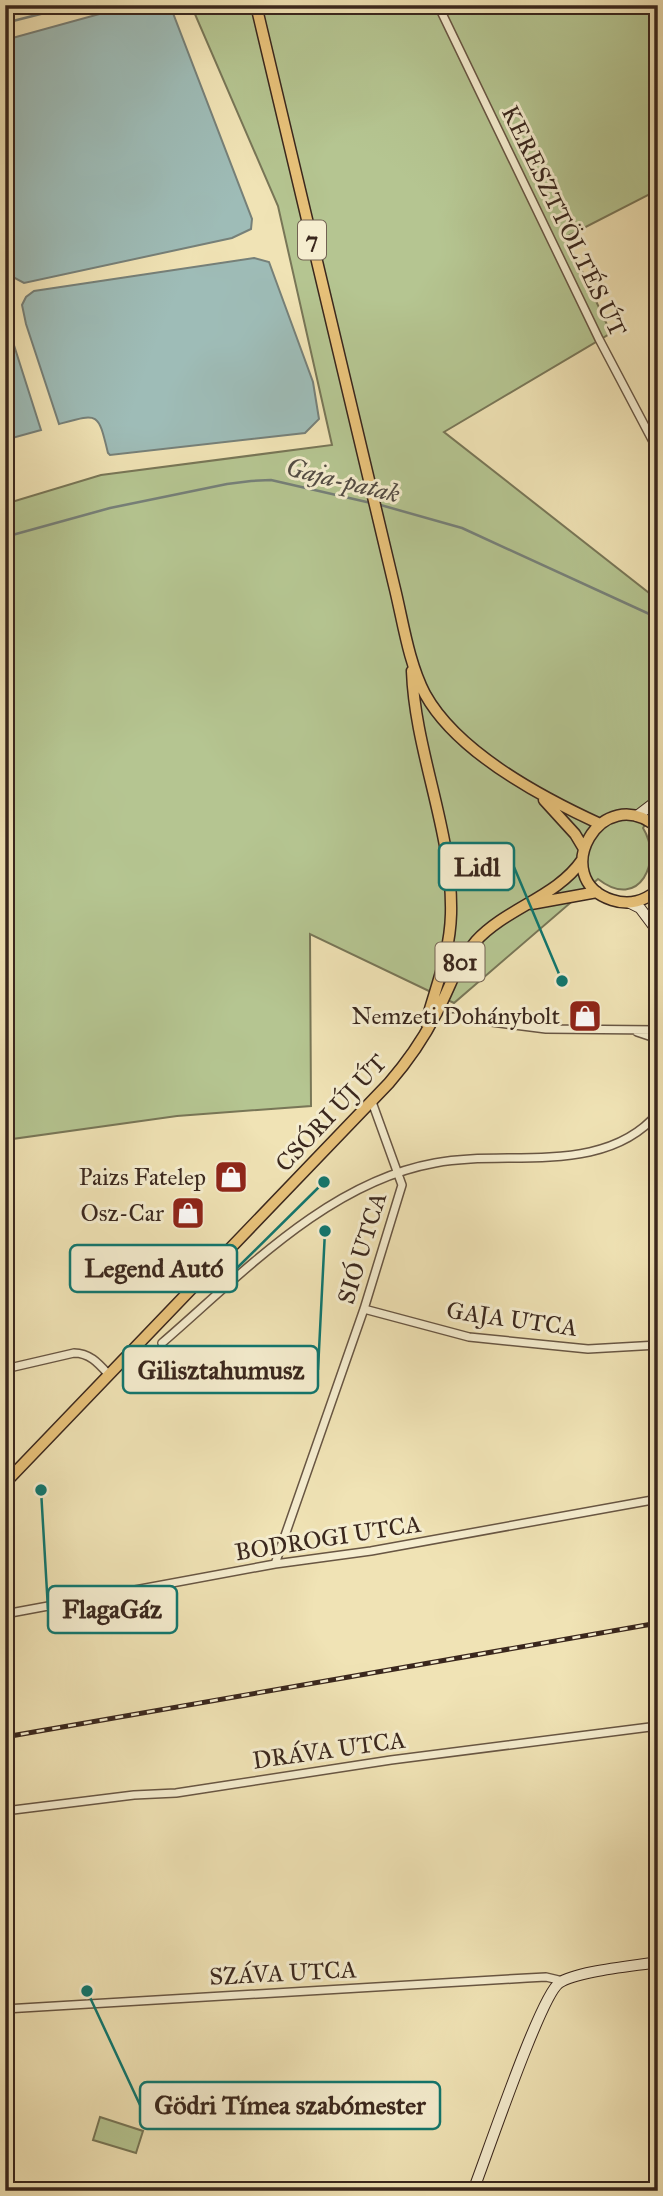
<svg xmlns="http://www.w3.org/2000/svg" width="663" height="2196" font-family="'IM FELL Great Primer',serif">
<style>
.green{fill:#b5c591;stroke:#787657;stroke-width:2}
.water{fill:#9ebcb7;stroke:#768079;stroke-width:2}
.lines{fill:none;stroke-linecap:round;stroke-linejoin:round}
.stream{stroke:#768079;stroke-width:2.5}
.street-casing{stroke:#685643;stroke-width:10}
.secondary-casing{stroke:#3a271d;stroke-width:12}
.primary-casing{stroke:#3a271d;stroke-width:13}
.street{stroke:#f5edcf;stroke-width:7}
.secondary{stroke:#f5edcf;stroke-width:10}
.primary{stroke:#e8c27a;stroke-width:10}
.rail-casing{stroke:#3a271d;stroke-width:5}
.rail{stroke:#f5edcf;stroke-width:2.5;stroke-dasharray:8;stroke-linecap:butt}
.labels{text-anchor:middle;dominant-baseline:central;stroke-width:6;stroke-linejoin:round;paint-order:stroke}
.shield{fill:#f5edcf;stroke:#726252;stroke-width:2}
.shield-label{font-size:23px;font-weight:bold;fill:#3a271d}
.street-label{font-size:24px;fill:#3a271d;stroke:#f5edcf}
.poi-label{font-size:24px;fill:#3a271d;stroke:#f5edcf;text-anchor:end}
.water-label{font-size:26px;font-style:italic;fill:#534c44;stroke:#f5edcf}
.leader{fill:none;stroke:#0f766e;stroke-width:2.5}
.callout-dot{fill:#0f766e;stroke:#f5edcf;stroke-width:2.5}
.callout{fill:#f5edcf;stroke:#0f766e;stroke-width:2.5}
.callout-label{font-size:26px;text-anchor:middle;font-weight:bold;fill:#3a271d}
</style>
<rect width="100%" height="100%" fill="#f0e3b5"/>
<filter id="stains"><feTurbulence type="fractalNoise" baseFrequency=".00286" numOctaves="4"/><feColorMatrix values="0 0 0 0 .2 0 0 0 0 .09 0 0 0 0 .02 0 0 0 .5 -.17"/></filter>
<radialGradient id="worn" r=".72"><stop offset=".6" stop-color="#630" stop-opacity="0"/><stop offset="1" stop-color="#630" stop-opacity=".3"/></radialGradient>
<!-- green -->
<path class="green" d="M191,5H658V190L566,237L611,333L444,432L658,600V804L643,828C663,860 640,912 598,879L454,1003L310,934L311,1106L177,1116L5,1140V504L101,475L332,445L278,206Z
M100,2117L143,2131L136,2153L93,2140Z"/>
<!-- water -->
<path class="water" d="M132,5H169L171,8L252,219L251,229L232,238L24,283L11,276L5,262V40Z
M254,258L269,262L313,382L319,419L305,433L110,455L108,453C98,412 99,413 59,424L26,324L22,305L26,297L34,291Z
M5,317L41,430L5,440Z"/>
<g class="lines">
<!-- stream -->
<path class="stream" d="M5,23L76,5
M377,504L462,528L658,618
M5,537L110,508L227,484L251,481L271,480L371,503"/>
<defs>
<path id="street" d="M438,5L599,339L658,451
M453,1017L546,1029L658,1030
M637,1032L658,1039
M364,1309L469,1337L588,1349L658,1345
M162,1343C242,1274 328,1182 435,1163C507,1149 604,1177 658,1113
M5,1369L74,1353C90,1353 99,1364 109,1375
M275,1564L364,1309L402,1185L372,1102
M5,1614L275,1564L371,1551L658,1499
M5,1811L134,1795L176,1793L391,1760L658,1726
M5,2009L527,1978L546,1977L563,1981"/>
<path id="secondary" d="M637,816L658,800
M630,903L640,908L658,932
M473,2191C486,2158 540,1997 559,1983C576,1971 634,1966 658,1962"/>
<path id="primary" d="M256,5L394,585C403,621 408,661 425,694C457,752 541,797 600,824
M412,671C415,753 453,831 451,914C450,953 436,986 426,1023
M544,800L575,834L584,849
M658,828C601,779 547,879 612,900C630,906 644,901 658,890
M531,904L597,892
M5,1483L389,1083C408,1061 424,1038 437,1012C451,986 456,964 476,941C506,908 557,897 582,860"/>
</defs>
<!-- street casing -->
<use href="#street" class="street-casing"/>
<!-- secondary casing -->
<use href="#secondary" class="secondary-casing"/>
<!-- primary casing -->
<use href="#primary" class="primary-casing"/>
<!-- street -->
<use href="#street" class="street"/>
<!-- secondary -->
<use href="#secondary" class="secondary"/>
<!-- primary -->
<use href="#primary" class="primary"/>
<defs>
<path id="rail" d="M5,1737L658,1623"/>
</defs>
<!-- rail casing -->
<use href="#rail" class="rail-casing"/>
<!-- rail -->
<use href="#rail" class="rail"/>
</g>
<!-- icons -->
<defs>
<symbol id="shop-square" viewBox="-11 -11 22 22"><rect x="-9" y="-9" width="18" height="18" rx="4" fill="#8f2418" stroke="#f5edcf"/><path d="M-5-2.5h2.3a2.7 3.5 0 0 1 5.4 0H5L5.5 6h-11ZM-1.5-2.5h3a1.5 2.3 0 0 0-3 0Z" fill="#fff"/></symbol>
</defs>
<g fill-rule="evenodd">
<use href="#shop-square" x="566" y="997" width="38" height="38"/>
<use href="#shop-square" x="212" y="1158" width="38" height="38"/>
<use href="#shop-square" x="169" y="1194" width="38" height="38"/>
</g>
<g class="labels">
<!-- shield labels -->
<g class="shield">
<rect x="298" y="220.5" width="28" height="39" rx="5"/>
<rect x="435.5" y="942.5" width="49" height="39" rx="5"/>
</g>
<g class="shield-label">
<text x="312" y="240">7</text>
<text x="460" y="962">801</text>
</g>
<!-- street labels -->
<g class="street-label">
<text transform="translate(564 221) rotate(64)">KERESZTTÖLTÉS ÚT</text>
<text transform="translate(331 1113) rotate(-47)">CSÓRI ÚJ ÚT</text>
<text transform="translate(362 1248) rotate(-73)">SIÓ UTCA</text>
<text transform="translate(512 1319) rotate(8)">GAJA UTCA</text>
<text transform="translate(328 1538) rotate(-9)">BODROGI UTCA</text>
<text transform="translate(329 1750) rotate(-8)">DRÁVA UTCA</text>
<text transform="translate(283 1973) rotate(-3)">SZÁVA UTCA</text>
</g>
<!-- poi labels -->
<g class="poi-label">
<text x="560" y="1016">Nemzeti Dohánybolt</text>
<text x="206" y="1177">Paizs Fatelep</text>
<text x="164" y="1213">Osz-Car</text>
</g>
<!-- water labels -->
<g class="water-label">
<text transform="translate(343 480) rotate(14)">Gaja-patak</text>
</g>
</g>
<!-- callouts -->
<path class="leader" d="M562 981L514 867M324 1182L237 1268M325 1231L318 1370M41 1490L48 1609M87 1991L140 2105"/>
<g class="callout-dot">
<circle cx="562" cy="981" r="7"/>
<circle cx="324" cy="1182" r="7"/>
<circle cx="325" cy="1231" r="7"/>
<circle cx="41" cy="1490" r="7"/>
<circle cx="87" cy="1991" r="7"/>
</g>
<g class="callout">
<rect x="439" y="843" width="75" height="47" rx="7"/>
<rect x="70" y="1245" width="167" height="47" rx="7"/>
<rect x="123" y="1346" width="195" height="47" rx="7"/>
<rect x="48" y="1586" width="129" height="47" rx="7"/>
<rect x="140" y="2082" width="300" height="47" rx="7"/>
</g>
<g class="callout-label">
<text x="477" y="876">Lidl</text>
<text x="154" y="1277">Legend Autó</text>
<text x="221" y="1379">Gilisztahumusz</text>
<text x="112" y="1618">FlagaGáz</text>
<text x="290" y="2114">Gödri Tímea szabómester</text>
</g>
<!-- margin -->
<rect width="663" height="2196" fill="none" stroke="#f0e3b5" stroke-width="28"/>
<rect x="7" y="7" width="649" height="2182" fill="none" stroke="#3a271d" stroke-width="3.5"/>
<rect x="14" y="14" width="635" height="2168" fill="none" stroke="#3a271d" stroke-width="2"/>
<rect width="100%" height="100%" filter="url(#stains)"/>
<rect width="100%" height="100%" fill="url(#worn)"/>
</svg>
